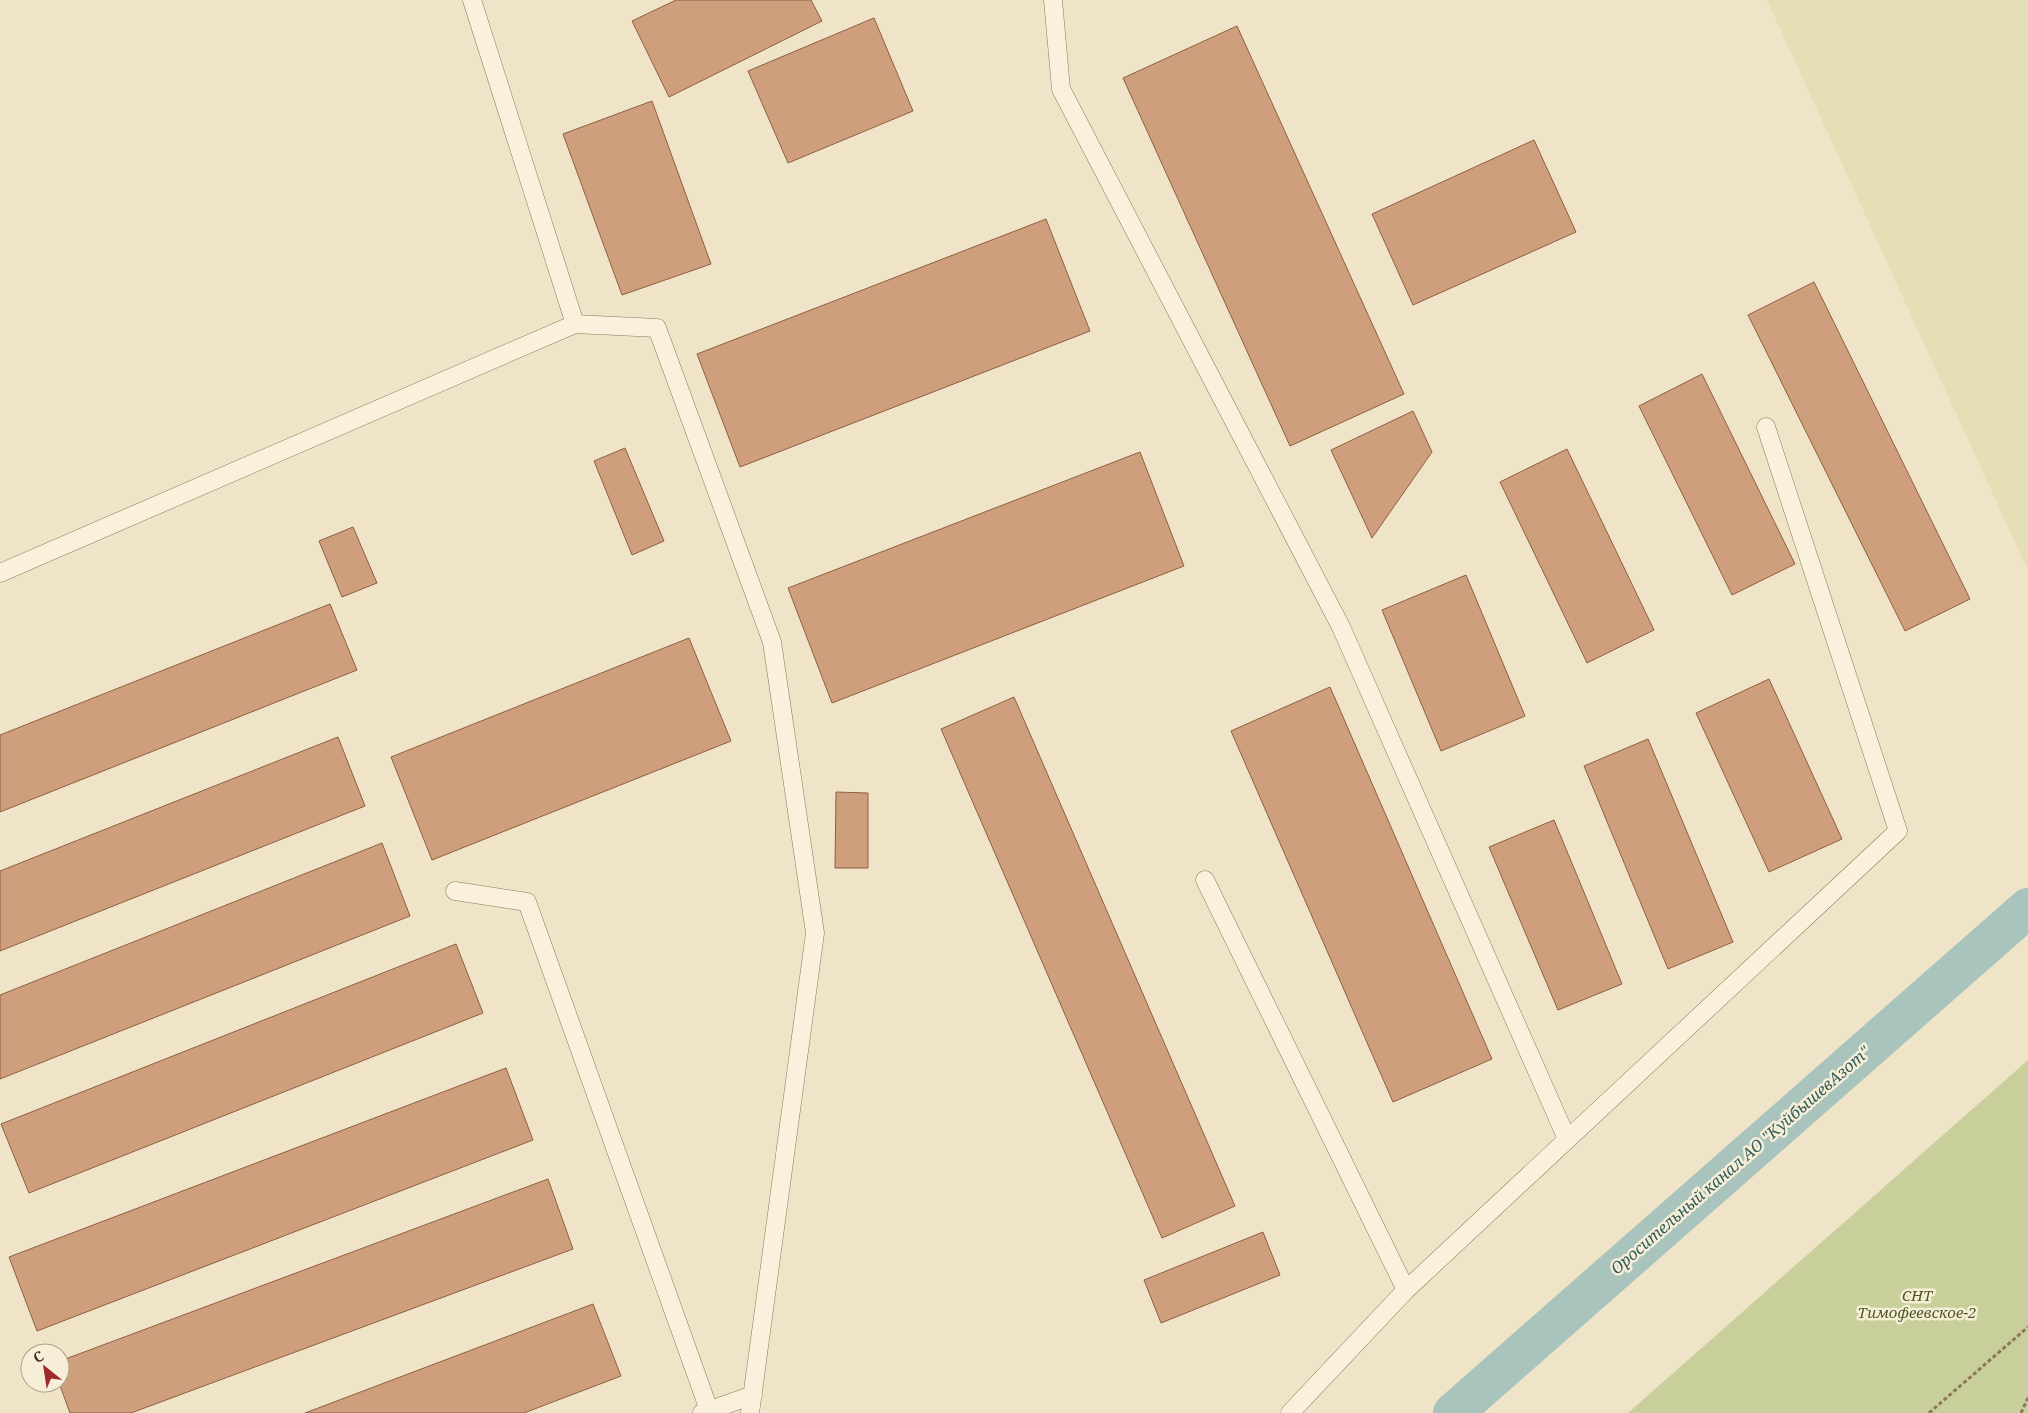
<svg xmlns="http://www.w3.org/2000/svg" width="2028" height="1413" font-family="'Noto Serif',serif">
<style>
.farmland{fill:#e6deb5}
.green{fill:#c9cf9b}
.lines{fill:none;stroke-linecap:round;stroke-linejoin:round}
.canal{stroke:#a9c4bc;stroke-width:40}
.building{fill:#cf9f7d;stroke:#8d5f41}
.service-casing{stroke:#8d765c;stroke-width:19}
.path{stroke:#8d765c;stroke-width:3;stroke-dasharray:4 2.5;stroke-linecap:butt}
.service{stroke:#faf1dc;stroke-width:18}
.labels{text-anchor:middle;dominant-baseline:central;stroke-width:5;stroke-linejoin:round;paint-order:stroke}
.park-label{font-size:15px;font-style:italic;fill:#4d5a26;stroke:#f7eed8}
.water-label{font-size:16px;font-style:italic;fill:#2f5d5a;stroke:#f7eed8}
</style>
<rect width="100%" height="100%" fill="#f0e4c8"/>
<!-- farmland -->
<path class="farmland" d="M1767,0H2028V571Z"/>
<!-- green -->
<path class="green" d="M2028,1060V1413H1628Z"/>
<g class="lines">
<!-- canal -->
<path class="canal" d="M1453,1413L2028,908"/>
</g>
<!-- building -->
<path class="building" d="M676,0H811L822,21L669,97L632,21Z
M874,18L913,111L788,163L748,71Z
M1237,26L1404,394L1290,446L1123,78Z
M652,101L711,264L622,295L563,134Z
M1534,140L1576,232L1413,305L1372,214Z
M1046,219L1090,331L740,467L697,354Z
M1814,282L1970,599L1905,631L1748,315Z
M1702,374L1795,564L1732,595L1639,406Z
M1413,411L1432,452L1372,538L1331,450Z
M625,448L664,541L632,555L594,461Z
M1567,449L1654,630L1587,663L1500,482Z
M1140,452L1184,566L832,703L788,588Z
M353,527L377,583L342,597L319,541Z
M1466,575L1525,716L1441,751L1382,610Z
M330,604L357,670L0,812V735Z
M689,638L731,741L432,860L391,757Z
M1769,679L1842,839L1769,872L1696,713Z
M1330,687L1492,1059L1393,1102L1231,731Z
M1014,697L1235,1206L1162,1238L941,729Z
M338,737L365,806L0,951V871Z
M1648,739L1733,942L1668,969L1584,766Z
M836,792L868,793V868H835Z
M1554,820L1622,984L1558,1010L1489,847Z
M382,843L410,916L0,1079V995Z
M456,944L483,1013L29,1193L1,1124Z
M506,1068L533,1140L37,1331L9,1257Z
M548,1179L573,1249L131,1413H70L59,1383L60,1361Z
M1263,1232L1280,1275L1161,1323L1144,1280Z
M593,1304L621,1376L524,1413H305Z"/>
<g class="lines">
<defs>
<path id="service" d="M472,0L575,324
M1053,0L1061,89L1341,627L1567,1139
M0,573L575,324L657,328L772,642L815,933L750,1413
M1205,880L1406,1290
M455,891L527,902L709,1410
M702,1413L753,1395
M1290,1413L1406,1290L1898,831L1766,427"/>
</defs>
<!-- service casing -->
<use href="#service" class="service-casing"/>
<!-- path -->
<path class="path" d="M1929,1413L2028,1327
M2021,1413L2028,1398"/>
<!-- service -->
<use href="#service" class="service"/>
</g>
<g class="labels">
<!-- park labels -->
<g class="park-label">
<text x="1917" y="1295">СНТ<tspan x="1917" dy="17">Тимофеевское-2</tspan></text>
</g>
<!-- water labels -->
<g class="water-label">
<text transform="translate(1740 1160) rotate(-41)">Оросительный канал АО "КуйбышевАзот"</text>
</g>
</g>
<!-- north arrow -->
<g transform="translate(45 1368) rotate(330)"><circle r="24" fill="#f7eed8" stroke="#ada18e"/>
<path d="M0-4L9 19L0 12L-9 19Z" fill="#9e2a2b"/>
<text y="-8" font-size="14" font-weight="bold" text-anchor="middle" fill="#3d2e20">С</text>
</g>
</svg>
